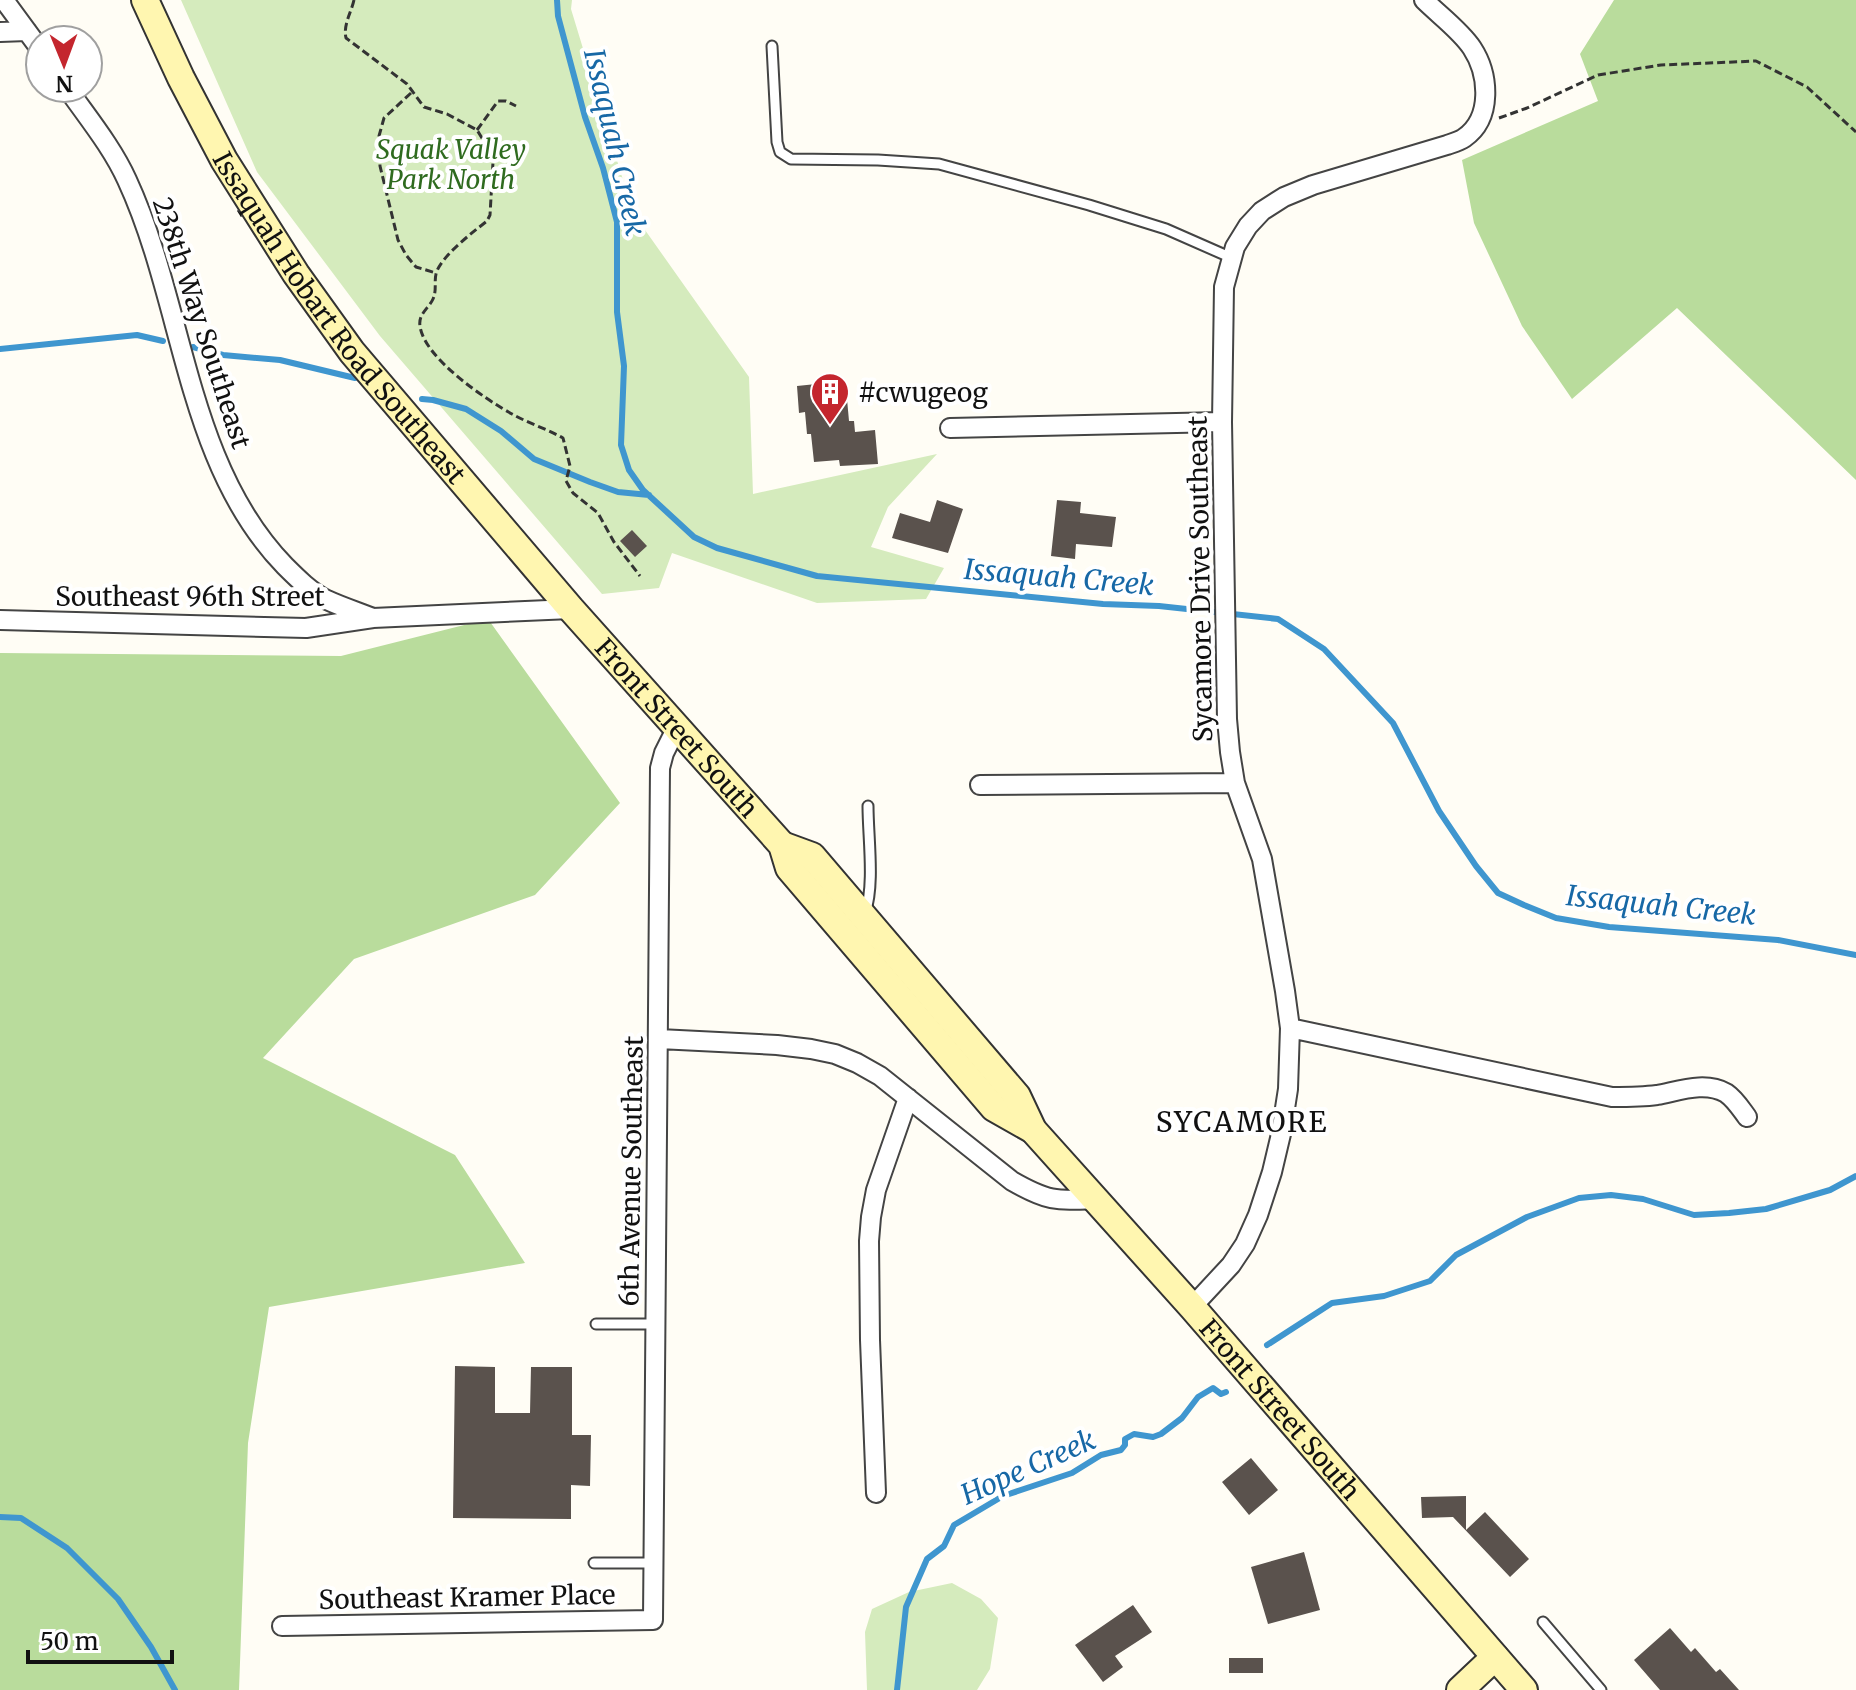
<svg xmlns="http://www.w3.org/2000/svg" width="1856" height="1690" font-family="Merriweather,serif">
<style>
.green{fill:#d5ebbd}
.forest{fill:#b9dc9c}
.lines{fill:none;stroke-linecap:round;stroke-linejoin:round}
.stream{stroke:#3f96cf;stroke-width:6}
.building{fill:#5a524d}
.lane-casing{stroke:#444;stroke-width:13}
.street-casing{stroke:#444;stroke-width:22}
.secondary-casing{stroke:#333;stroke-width:30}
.path{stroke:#333;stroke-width:3;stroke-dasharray:8 4;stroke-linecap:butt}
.lane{stroke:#fff;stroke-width:9}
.street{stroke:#fff;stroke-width:18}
.secondary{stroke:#fff6b0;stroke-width:26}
.labels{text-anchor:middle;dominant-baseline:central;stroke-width:8;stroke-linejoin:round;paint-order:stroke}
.park-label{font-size:26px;font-style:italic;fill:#2f6b1f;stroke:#fff}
.street-label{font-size:26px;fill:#111;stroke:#fff}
.poi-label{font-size:26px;fill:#111;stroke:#fff;text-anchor:start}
.water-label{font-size:28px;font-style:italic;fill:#1768a6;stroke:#fff}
.neighbourhood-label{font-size:28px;letter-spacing:2px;fill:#111;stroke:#fff}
</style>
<rect width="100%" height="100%" fill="#fffdf5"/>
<!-- green -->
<path class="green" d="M181,0H572L571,9L633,213L749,377L753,494L937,454L888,507L871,547L944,568L926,599L817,603L672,553L659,588L602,594L380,336L257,172Z
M952,1583L981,1599L998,1618L990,1669L977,1690H867L865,1632L872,1609L909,1592Z"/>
<!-- forest -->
<path class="forest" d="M1614,0H1856V480L1677,308L1572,399L1522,326L1474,223L1462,160L1598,101L1580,54Z
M488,619L620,803L535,895L354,959L263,1058L455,1155L525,1263L269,1307L248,1443L239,1690H0V653L341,656Z"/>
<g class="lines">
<!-- stream -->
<path class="stream" d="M557,0L558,16L585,117L603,168L617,222V312L624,366L621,445L629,470L643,490L694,537L717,548L817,576L1103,604L1159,606L1278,619L1324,649L1393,723L1439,811L1476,866L1498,893L1524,905L1556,918L1609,927L1778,940L1856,955
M193,347L223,355L280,360L355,378
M0,349L137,335L163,341
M422,399L433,400L466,409L501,431L534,459L590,482L618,492L649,495
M1267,1345L1332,1303L1384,1296L1430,1281L1456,1255L1527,1217L1579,1198L1611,1195L1643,1199L1694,1215L1729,1213L1766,1209L1830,1190L1856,1176
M0,1517L21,1518L67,1548L118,1599L151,1647L175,1690
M897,1690L906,1607L927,1559L944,1546L954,1525L1003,1496L1072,1473L1101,1455L1121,1450L1125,1445V1439L1134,1434L1153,1437L1161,1434L1182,1418L1198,1397L1213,1388L1221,1394L1226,1392"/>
</g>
<!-- building -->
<path class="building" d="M826,383L827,399H847L849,421H854L855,432L875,430L878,464L840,466L839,460L814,462L811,434H807L805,412L799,413L797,386Z
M937,500L963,509L948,553L892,538L900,513L930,522Z
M1057,500L1081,502L1080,513L1116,517L1112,547L1076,544L1075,559L1051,556Z
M632,530L647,546L635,557L620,541Z
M455,1366L495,1367V1413H530L531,1367H572V1435H591L590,1486L571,1485V1519L453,1518Z
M1251,1458L1278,1490L1249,1515L1222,1482Z
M1466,1496V1530L1485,1512L1529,1559L1510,1577L1453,1517L1422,1518L1421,1497Z
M1304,1552L1320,1610L1268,1624L1251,1567Z
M1133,1605L1152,1632L1115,1656L1123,1667L1103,1682L1075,1645Z
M1670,1628L1691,1652L1695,1648L1716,1672L1720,1669L1739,1690H1660L1634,1660Z
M1229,1658H1263V1673H1229Z"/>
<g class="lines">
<defs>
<path id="lane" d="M772,46L777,142L780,152L791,159L878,160L939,164L1089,205L1166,229L1232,258
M865,913C875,885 868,837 868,806
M596,1324H656
M594,1563H653
M1543,1622L1601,1690"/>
<path id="street" d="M4,0L40,49
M0,32L27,31
M67,88C88,118 112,147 127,180C185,305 185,463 285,566C297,578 311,592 327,600C342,607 358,612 373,618
M950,428L1222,422
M0,620L306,628L373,618L571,609
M980,785L1235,783
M1290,1028L1612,1097C1627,1097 1642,1097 1657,1095C1679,1091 1705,1081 1726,1093C1735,1099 1741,1109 1747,1117
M659,1039L777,1045L811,1049L835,1054L857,1063L880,1076L1012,1181C1047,1201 1055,1201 1094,1199
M1192,1307L1231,1265L1245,1244L1258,1215L1272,1172L1281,1134L1288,1089L1290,1028L1285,991L1262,859L1235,783L1230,752L1227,719L1222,422L1224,287L1235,247L1248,226L1262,211L1284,197L1313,185L1447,145C1453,143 1460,141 1464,138C1493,118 1489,74 1472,48C1461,31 1438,14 1424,0
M876,1493L870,1340L869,1241L871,1217L876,1190L908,1098
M282,1626L653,1620L660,768L664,753L677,727"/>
<g id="secondary">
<path id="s1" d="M145,0L181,78L224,160L296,274L352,352L571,609L782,845L789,868L994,1108L1033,1130"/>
<path id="s2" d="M782,845L812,856L1017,1096L1033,1130L1192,1307L1524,1690"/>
<path d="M1460,1690L1495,1657"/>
</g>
</defs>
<!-- lane casing -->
<use href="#lane" class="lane-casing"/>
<!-- street casing -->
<use href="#street" class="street-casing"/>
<!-- secondary casing -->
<use href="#secondary" class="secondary-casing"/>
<!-- path -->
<path class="path" d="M354,0C351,13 343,25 346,38L407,84L424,107L447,114L477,130L490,151L493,162L490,215L487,221C473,232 440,257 436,274C434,282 437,290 433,299C429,308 418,314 420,326C424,358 485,399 512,414C528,423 547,429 563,438L570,466L566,481L573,493L598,513L614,542L640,576
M411,93L384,118L379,136L380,166L398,240L406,255L416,267L436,273
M1499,118L1527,108L1598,75L1661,65L1756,61L1807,87L1856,132
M477,130L498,101H506L516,106"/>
<!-- lane -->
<use href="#lane" class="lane"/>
<!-- street -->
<use href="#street" class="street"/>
<!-- secondary -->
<use href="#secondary" class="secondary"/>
</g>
<!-- icons -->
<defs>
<symbol id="building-pin" viewBox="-11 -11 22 30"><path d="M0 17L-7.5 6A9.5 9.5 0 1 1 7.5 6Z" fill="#c4262e" stroke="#fff"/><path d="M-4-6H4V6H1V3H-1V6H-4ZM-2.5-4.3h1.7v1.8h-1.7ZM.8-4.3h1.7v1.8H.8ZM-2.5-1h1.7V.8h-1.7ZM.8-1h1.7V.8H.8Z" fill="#fff"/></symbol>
</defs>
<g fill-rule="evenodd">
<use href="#building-pin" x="808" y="370" width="44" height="60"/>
</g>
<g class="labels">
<!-- park labels -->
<g class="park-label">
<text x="451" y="149">Squak Valley<tspan x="451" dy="30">Park North</tspan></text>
</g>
<!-- street labels -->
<g class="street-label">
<text stroke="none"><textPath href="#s1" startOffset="374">Issaquah Hobart Road Southeast</textPath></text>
<text transform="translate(202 323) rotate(72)">238th Way Southeast</text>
<text transform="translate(1200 579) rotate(-91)">Sycamore Drive Southeast</text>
<text x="190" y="596">Southeast 96th Street</text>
<text stroke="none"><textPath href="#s1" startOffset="906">Front Street South</textPath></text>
<text transform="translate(631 1171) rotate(-89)">6th Avenue Southeast</text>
<text stroke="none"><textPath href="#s2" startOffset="758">Front Street South</textPath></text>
<text transform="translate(467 1597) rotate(-1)">Southeast Kramer Place</text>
</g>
<!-- poi labels -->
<g class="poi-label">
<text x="858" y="392">#cwugeog</text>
</g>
<!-- water labels -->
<g class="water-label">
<text transform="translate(615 142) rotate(77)">Issaquah Creek</text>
<text transform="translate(1059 577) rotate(5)">Issaquah Creek</text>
<text transform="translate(1661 905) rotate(6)">Issaquah Creek</text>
<text transform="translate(1028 1467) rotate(-24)">Hope Creek</text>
</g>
<!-- neighbourhood labels -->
<g class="neighbourhood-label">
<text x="1242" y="1122">SYCAMORE</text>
</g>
</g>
<!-- north arrow -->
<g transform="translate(64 64) rotate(179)"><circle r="38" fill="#ffffff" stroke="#a0a0a0" stroke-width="2"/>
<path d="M0-6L14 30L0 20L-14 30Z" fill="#c4262e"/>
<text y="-12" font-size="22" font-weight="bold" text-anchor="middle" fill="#111111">N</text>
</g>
<!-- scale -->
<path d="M28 1650v12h144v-12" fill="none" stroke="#111111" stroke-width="4"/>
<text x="40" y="1650" font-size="24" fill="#111111" stroke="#ffffff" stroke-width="6" paint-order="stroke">50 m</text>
</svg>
